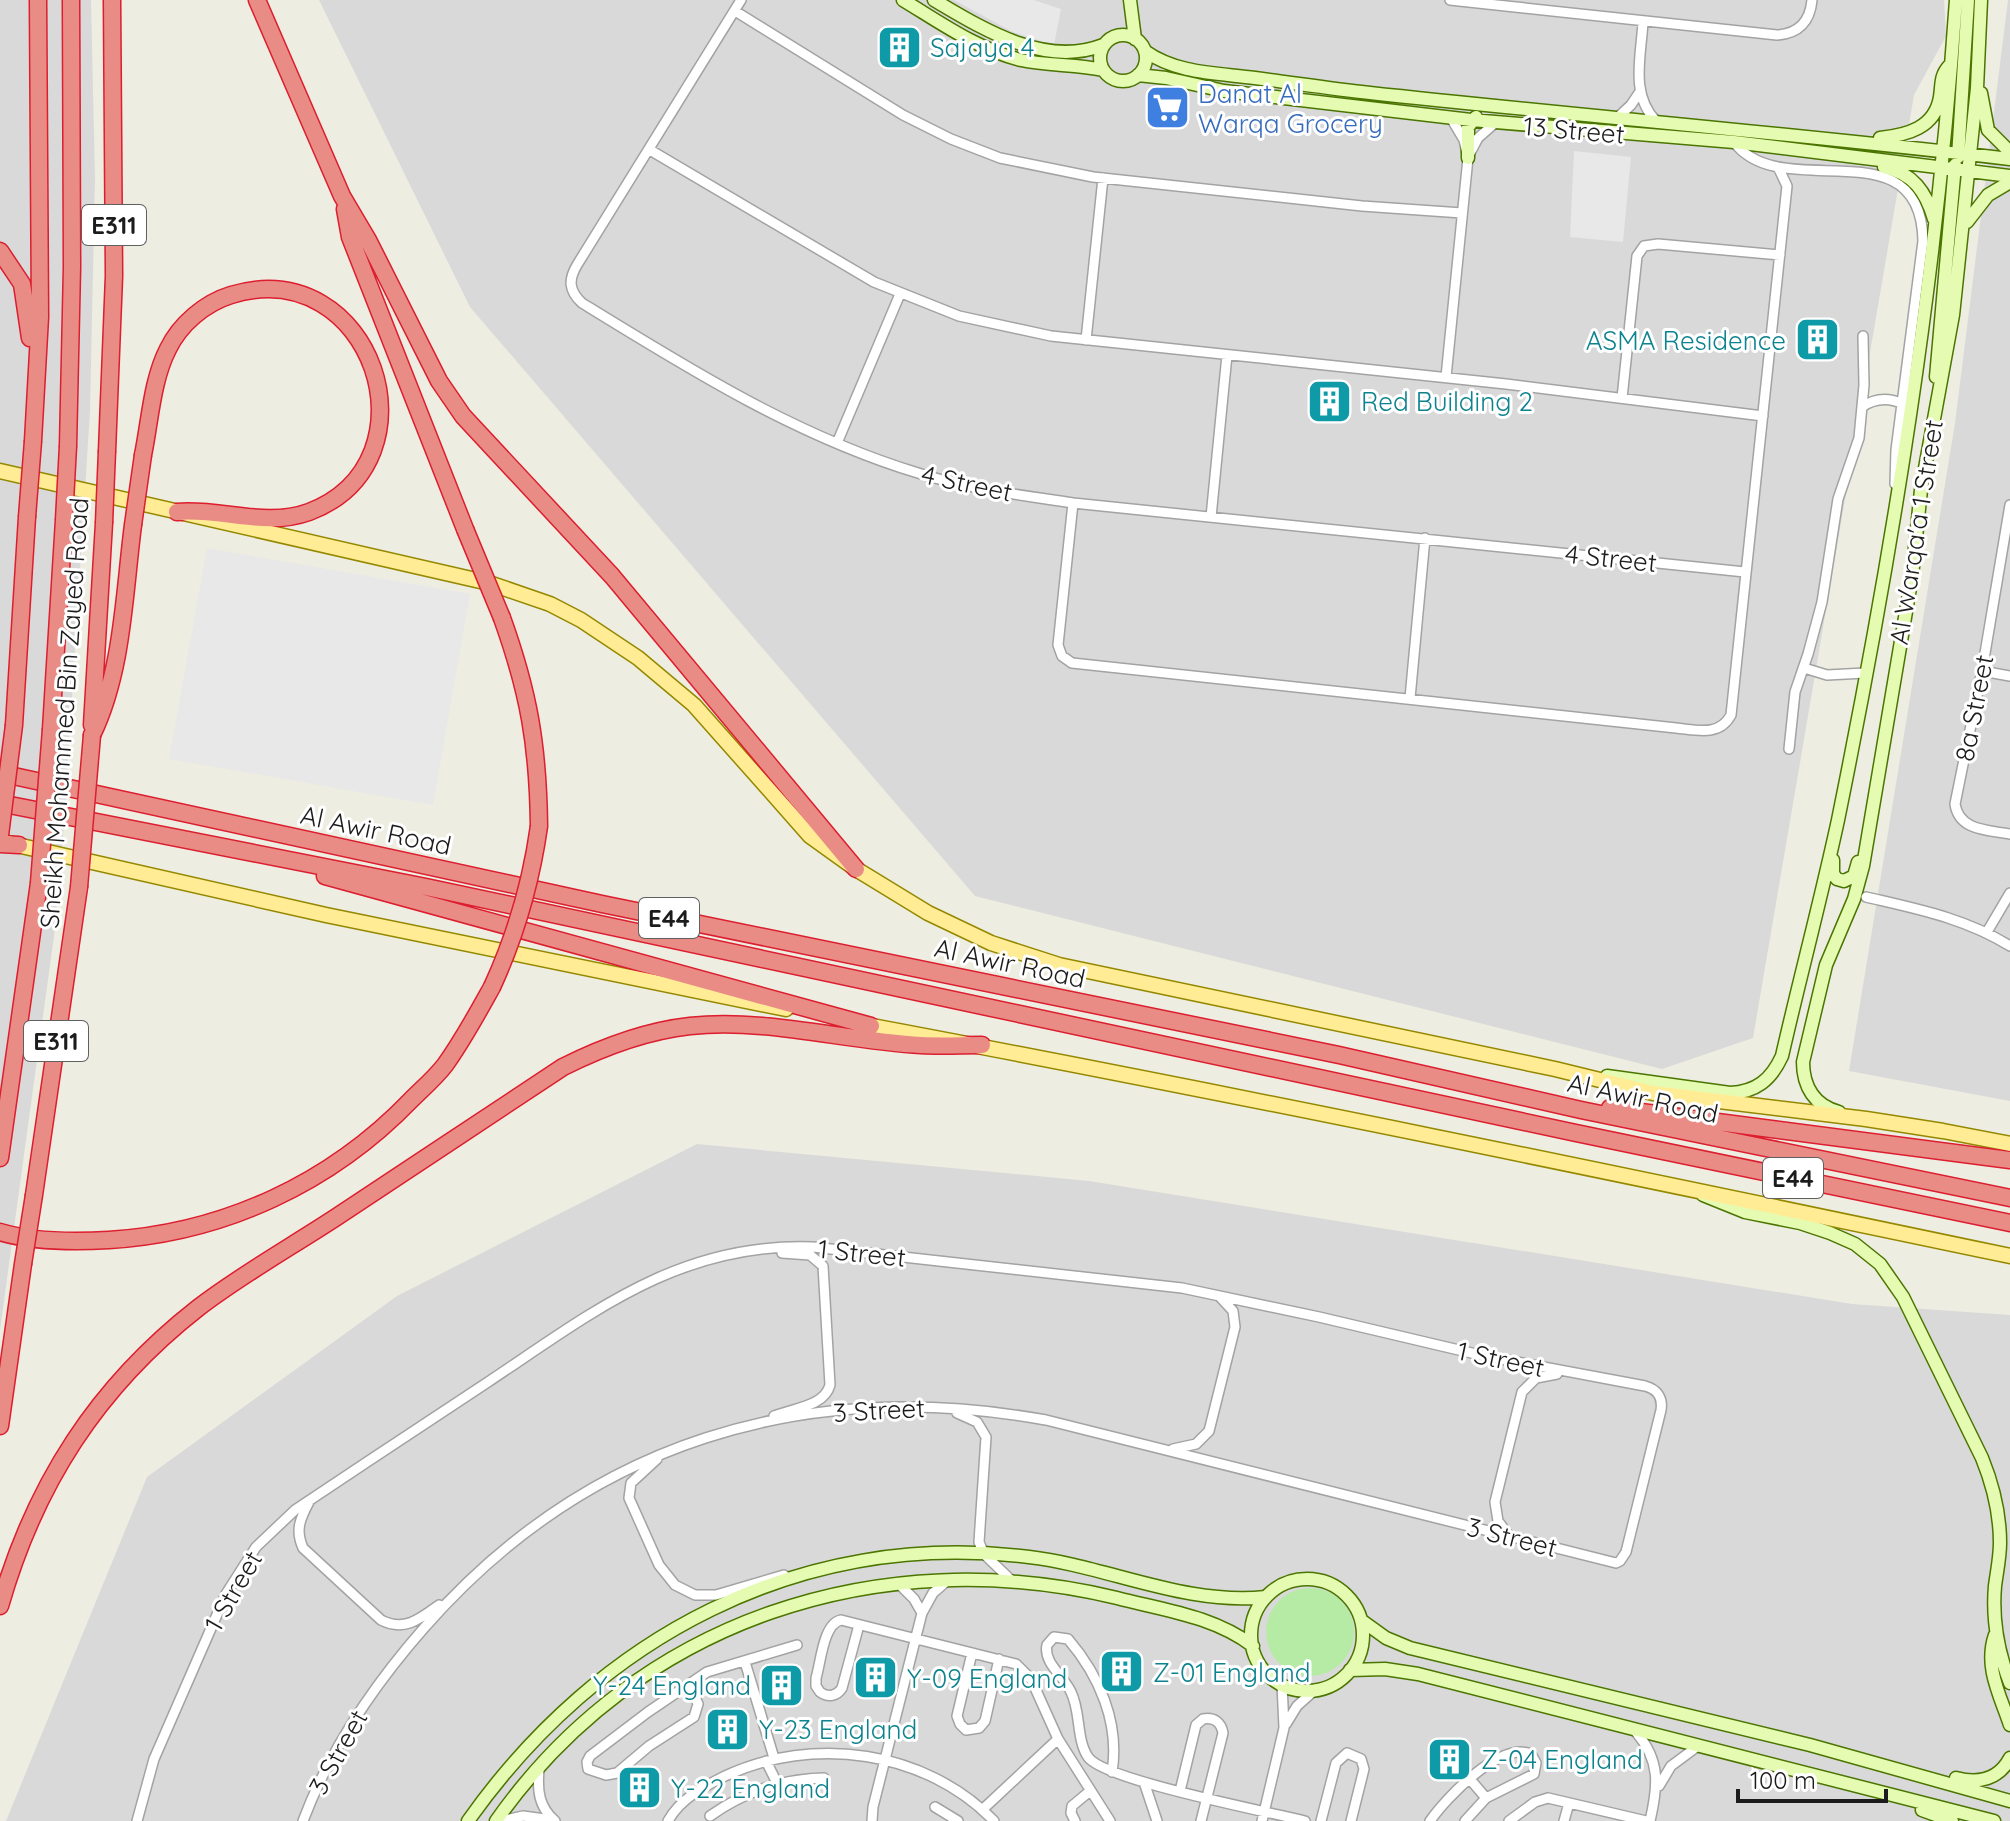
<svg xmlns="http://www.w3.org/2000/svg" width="2010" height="1821" font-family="Quicksand,sans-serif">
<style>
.residential{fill:#dad9d9}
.grass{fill:#b5eba4}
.parking{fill:#e8e8e8}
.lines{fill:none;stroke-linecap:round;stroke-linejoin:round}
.street-casing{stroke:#a3a3a3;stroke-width:12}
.secondary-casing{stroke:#4b7501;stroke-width:15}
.primary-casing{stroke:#948800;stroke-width:17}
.highway-casing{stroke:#dc1e2f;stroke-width:19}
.street{stroke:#fff;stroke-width:9}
.secondary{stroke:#e5fbb2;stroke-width:12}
.primary{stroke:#ffec95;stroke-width:14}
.highway{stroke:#e98c85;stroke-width:16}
.highway-bridge-casing{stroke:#dc1e2f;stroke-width:19;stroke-linecap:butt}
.highway-bridge{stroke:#e98c85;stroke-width:16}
.labels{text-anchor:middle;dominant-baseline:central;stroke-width:6;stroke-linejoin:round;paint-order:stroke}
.shield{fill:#fff;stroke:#606060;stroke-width:2}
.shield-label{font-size:24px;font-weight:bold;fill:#1c1c1c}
.culture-label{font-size:26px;fill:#0d838f;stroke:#fff;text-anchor:start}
.shop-label{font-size:26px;fill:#366cbe;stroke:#fff;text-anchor:start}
.street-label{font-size:26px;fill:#1c1c1c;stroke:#fff}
</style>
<rect width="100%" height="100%" fill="#eeede1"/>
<!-- residential -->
<path class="residential" d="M0,0H91L95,179L90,411L64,824L54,936L0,1330Z
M319,0H1944L1946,36L1914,95L1753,1038L1662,1069L975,896L470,307Z
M2008,0H2010V1101L1849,1071L1955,423Z
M697,1144L1089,1181L1852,1304L2010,1315V1821H6L147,1477L397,1296Z"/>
<!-- grass -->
<path class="grass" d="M1266 1632a44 44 0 1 1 88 0a44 44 0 1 1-88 0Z"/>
<!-- parking -->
<path class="parking" d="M954,0H1034L1061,9L1054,45L1013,32Z
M1574,151L1631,157L1623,242L1570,237Z
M207,548L470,594L433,805L169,759Z"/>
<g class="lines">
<defs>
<path id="street" d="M741,0L577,265C568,280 569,291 582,303C689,369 796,436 918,473C968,489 1021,495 1073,503L1745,572
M1450,0L1777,35C1798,34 1810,22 1812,0
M735,11L903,115L951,139L1000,158L1093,177L1362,206L1462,213
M1643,22C1641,57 1630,94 1656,121
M1616,119L1631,105L1639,93
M1734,142C1781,206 1921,123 1923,241L1896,450L1895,484
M650,150L874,282L959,316L1051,336L1506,384L1763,416
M1469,155L1478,138L1495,123
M1086,340L1103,178
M1446,377L1468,158L1464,140L1451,118
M1622,398L1637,256L1644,246L1658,244L1780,255
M1862,407C1875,398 1888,397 1903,404
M837,443L900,294
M1073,503L1058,645L1062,656L1072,663L1676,728C1697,730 1719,737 1731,715L1787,186L1778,167
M2010,505L1982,671L1955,804C1959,831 1988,830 2010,834
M1211,517L1227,355
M1804,668L1827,675L1865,673
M1982,671L2010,676
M1410,698L1425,538
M1789,749L1795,692L1808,654L1822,602L1838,499L1859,438L1864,385L1863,336
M1866,897C1917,909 1965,918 2010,946
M1987,932L2010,893
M957,1413L977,1422L986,1437L979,1542L984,1554L1012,1581
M774,1416C793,1408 824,1407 830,1385L823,1266L810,1255L782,1253
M1173,1449L1196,1444L1209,1431L1235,1327L1233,1311L1220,1297
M657,1459L631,1483L629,1498L659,1565L675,1585L695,1595H716L784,1575
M309,1502C300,1519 295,1530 303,1548L381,1620C404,1632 420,1619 439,1605
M1509,1536L1498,1521L1495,1502L1522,1392L1536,1378L1557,1374
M899,1584L914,1599L922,1613
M859,1625L842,1688C837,1696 828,1698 820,1692L816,1686V1678C821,1662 823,1624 841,1620L1016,1664L1031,1679L1058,1739L1110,1821
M972,1653L957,1716L960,1724L966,1730L979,1728L985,1721L999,1659
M745,1662L774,1758
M690,1685L698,1704L694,1717L649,1746L617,1773L606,1775L588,1769L587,1762L590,1756L648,1712L707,1672L797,1645
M1286,1724L1297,1706L1316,1689
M1636,1732C1661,1761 1658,1786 1650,1821
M766,1761L777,1783
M539,1770C537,1791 539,1807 555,1821
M1112,1772C1120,1723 1099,1675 1068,1639L1054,1637L1047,1645C1043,1663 1064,1676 1071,1692C1081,1712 1076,1739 1088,1757C1103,1780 1270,1812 1305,1821
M1469,1778L1486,1798
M1144,1782L1157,1821
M1659,1786L1671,1766L1698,1746
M1180,1791L1196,1725L1203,1719C1214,1717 1221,1722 1223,1733L1201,1821
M935,1807L958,1821
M982,1810L1058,1739
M710,1816C745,1791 781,1779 824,1778
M137,1821L154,1759L226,1594L256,1547L295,1510C359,1467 424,1424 488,1382C593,1312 680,1242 813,1247L1182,1288L1319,1317L1480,1355L1645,1386C1657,1389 1663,1398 1661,1410L1626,1552L1620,1561L1616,1563L1046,1420C805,1377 588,1441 424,1628C374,1685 330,1749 303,1821
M501,1821L523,1816L552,1820
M668,1821C680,1799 703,1787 725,1776C813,1735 925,1750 994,1821
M872,1821L873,1807L922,1613L933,1593L948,1580
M1075,1821L1071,1813L1072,1806L1090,1791
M1262,1821L1284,1728L1282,1684
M1321,1821L1336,1763L1347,1753L1361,1759L1364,1769L1351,1821
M1430,1821C1446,1798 1500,1741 1531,1754L1536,1763L1534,1774L1486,1798L1465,1821
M1509,1821L1535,1802L1548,1798L1646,1821
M1564,1821L1569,1803"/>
<path id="secondary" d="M903,0C941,23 977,49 1021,60C1048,66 1076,64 1103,70
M934,0C983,29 1045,68 1103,45
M1130,0L1135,39
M1100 58a23 23 0 1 1 46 0a23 23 0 1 1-46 0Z
M1145,51C1177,74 1218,73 1255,78C1294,83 1332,89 1370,93C1583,116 1797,134 2010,159
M1138,75L1166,78L1224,91L1471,120L1734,142L2010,176
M1981,93L1988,130L2010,152
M1880,138C1907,135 1935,128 1940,97C1942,84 1940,76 1949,66
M1958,157L1968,0
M1468,158V127L1476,117
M1884,167C1913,173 1926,192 1934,219
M1967,222L1988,195L2010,182
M1936,377L1955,165
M1833,860V874L1837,879L1844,881L1854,876L1858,862
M1607,1076L1730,1093C1756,1092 1771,1080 1782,1056C1800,977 1821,899 1838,820C1893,549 1937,276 1956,0
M1839,1112C1815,1106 1803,1087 1803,1062L1826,965L1854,899L1863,866L1912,576L1921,490L1953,315L1977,88L1981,0
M1703,1195L1745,1212L1800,1223L1830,1233L1855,1244L1880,1264L1903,1297L1982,1458C1993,1485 2000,1513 2000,1543C2000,1557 1997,1571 1995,1586C1992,1620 1998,1652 2010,1683
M1251 1635a56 56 0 1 1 112 0a56 56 0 1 1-112 0Z
M1361,1620L1386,1638L1410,1648L1810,1745L2010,1801
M1995,1635C1984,1667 2000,1695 2010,1725
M1350,1670L1385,1669L1418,1674L1994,1821
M1956,1778C1979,1784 1999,1779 2010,1758
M1922,1810L1952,1821
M468,1821C598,1637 800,1529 1029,1557C1107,1566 1185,1606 1266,1597
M496,1821C638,1619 881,1541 1117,1598C1163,1610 1214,1616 1253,1646"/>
<path id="primary" d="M0,471L489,583L550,604L581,620L638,658L694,705L810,836L856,869L928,913L991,943L1059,965L1555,1069L1653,1093L1866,1119L1943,1131L2010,1144
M8,843L326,915L786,1009
M861,1024C1245,1096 1628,1176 2010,1256"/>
<path id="highway" d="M257,0L342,196L368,240L439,381L463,416L612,576L856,869
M345,209L350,237L465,529
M0,251L22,284L30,338
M33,441L40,317L38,0
M68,446L72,267L71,0
M107,451L114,276L112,0
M143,455C150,421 152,380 168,349C180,324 205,303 231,295C372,252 442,461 309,512C265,528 222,508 177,512
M502,618C529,693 538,746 539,826
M14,725L27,517
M92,725L104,523
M51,729L64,520
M92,735C123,671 124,594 133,525
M0,773L602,904L1339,1055L1581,1110L2010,1198
M0,803L426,887L1576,1133L2010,1223
M0,844L19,845
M325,876L871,1026
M1610,1108L2010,1160
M0,1158L39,883
M34,1195L79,887
M0,1232C33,1242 74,1242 109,1240C224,1233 331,1183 411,1100C422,1089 435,1078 445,1065C463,1040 477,1014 492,987
M0,1426L23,1264
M0,1606C35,1484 97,1387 198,1308C241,1275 289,1248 335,1218C411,1168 487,1117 563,1067C603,1047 645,1031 690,1026C768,1018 844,1041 921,1045C941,1046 962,1045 982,1045"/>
</defs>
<!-- street casing -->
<use href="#street" class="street-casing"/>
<!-- secondary casing -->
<use href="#secondary" class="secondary-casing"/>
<!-- primary casing -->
<use href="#primary" class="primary-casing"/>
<!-- highway casing -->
<use href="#highway" class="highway-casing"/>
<!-- street -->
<use href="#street" class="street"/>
<!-- secondary -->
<use href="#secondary" class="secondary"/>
<!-- primary -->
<use href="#primary" class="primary"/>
<!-- highway -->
<use href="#highway" class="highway"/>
<defs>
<path id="highway-bridge" d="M27,517L33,441
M64,520L68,446
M104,523L107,451
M133,525L143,455
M465,529L502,618
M0,835L14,725
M39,883L51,729
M79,887L92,735
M492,987C516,935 531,883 539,826
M23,1264L34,1195"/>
</defs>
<!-- highway-bridge casing -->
<use href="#highway-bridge" class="highway-bridge-casing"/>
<!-- highway-bridge -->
<use href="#highway-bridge" class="highway-bridge"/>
</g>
<!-- icons -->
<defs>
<symbol id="building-square" viewBox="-11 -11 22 22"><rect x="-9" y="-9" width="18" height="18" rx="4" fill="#0f9aa8" stroke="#fff"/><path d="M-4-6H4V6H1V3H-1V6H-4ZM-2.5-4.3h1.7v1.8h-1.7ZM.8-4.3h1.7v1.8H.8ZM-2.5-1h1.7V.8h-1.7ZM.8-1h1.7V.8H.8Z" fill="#fff"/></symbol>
<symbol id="supermarket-square" viewBox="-11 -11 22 22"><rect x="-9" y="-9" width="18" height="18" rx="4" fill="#3f7fe0" stroke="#fff"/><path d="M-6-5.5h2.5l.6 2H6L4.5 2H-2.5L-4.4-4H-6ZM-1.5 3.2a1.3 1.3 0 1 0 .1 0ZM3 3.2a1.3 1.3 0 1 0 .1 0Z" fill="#fff"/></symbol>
</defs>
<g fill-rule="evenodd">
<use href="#building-square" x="874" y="22" width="51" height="51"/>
<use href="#supermarket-square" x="1142" y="82" width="51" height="51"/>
<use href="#building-square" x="1792" y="314" width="51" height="51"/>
<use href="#building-square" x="1304" y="376" width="51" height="51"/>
<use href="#building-square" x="1096" y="1646" width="51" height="51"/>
<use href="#building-square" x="850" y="1652" width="51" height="51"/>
<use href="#building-square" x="756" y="1660" width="51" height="51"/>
<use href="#building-square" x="702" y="1704" width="51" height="51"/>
<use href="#building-square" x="1424" y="1734" width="51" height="51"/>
<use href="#building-square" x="614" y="1762" width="51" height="51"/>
</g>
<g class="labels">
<!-- shield labels -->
<g class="shield">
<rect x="82" y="205" width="64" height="40" rx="6"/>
<rect x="639" y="898" width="60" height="40" rx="6"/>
<rect x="24" y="1021" width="64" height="40" rx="6"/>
<rect x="1763" y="1158" width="60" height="40" rx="6"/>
</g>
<g class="shield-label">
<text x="114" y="225">E311</text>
<text x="669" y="918">E44</text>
<text x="56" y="1041">E311</text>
<text x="1793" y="1178">E44</text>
</g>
<!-- culture labels -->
<g class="culture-label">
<text x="930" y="47">Sajaya 4</text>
<text x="1786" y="340" text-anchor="end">ASMA Residence</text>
<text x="1361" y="401">Red Building 2</text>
<text x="1153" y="1672">Z-01 England</text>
<text x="907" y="1678">Y-09 England</text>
<text x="751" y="1685" text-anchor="end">Y-24 England</text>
<text x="759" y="1729">Y-23 England</text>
<text x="1481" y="1759">Z-04 England</text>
<text x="671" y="1788">Y-22 England</text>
</g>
<!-- shop labels -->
<g class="shop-label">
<text x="1198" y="93">Danat Al<tspan x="1198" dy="30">Warqa Grocery</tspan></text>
</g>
<!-- street labels -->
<g class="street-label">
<text transform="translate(1574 130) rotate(5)">13 Street</text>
<text transform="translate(967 483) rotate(12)">4 Street</text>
<text transform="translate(1916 532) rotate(-81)">Al Warqa'a 1 Street</text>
<text transform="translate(1611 558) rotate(6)">4 Street</text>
<text transform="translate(1974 708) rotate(-79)">8a Street</text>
<text transform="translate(64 713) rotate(-86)">Sheikh Mohammed Bin Zayed Road</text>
<text transform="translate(376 830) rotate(12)">Al Awir Road</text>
<text transform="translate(1010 963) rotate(12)">Al Awir Road</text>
<text transform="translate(1643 1098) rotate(12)">Al Awir Road</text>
<text transform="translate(862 1253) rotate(6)">1 Street</text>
<text transform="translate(1501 1359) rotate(12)">1 Street</text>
<text transform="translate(879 1410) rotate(-3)">3 Street</text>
<text transform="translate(1512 1537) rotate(14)">3 Street</text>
<text transform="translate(233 1591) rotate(-60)">1 Street</text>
<text transform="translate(338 1752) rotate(-61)">3 Street</text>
</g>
</g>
<!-- scale -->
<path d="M1738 1789v12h148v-12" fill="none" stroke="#1c1c1c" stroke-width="4"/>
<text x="1750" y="1789" font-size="24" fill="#1c1c1c" stroke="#ffffff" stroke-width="6" paint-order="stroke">100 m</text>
</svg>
